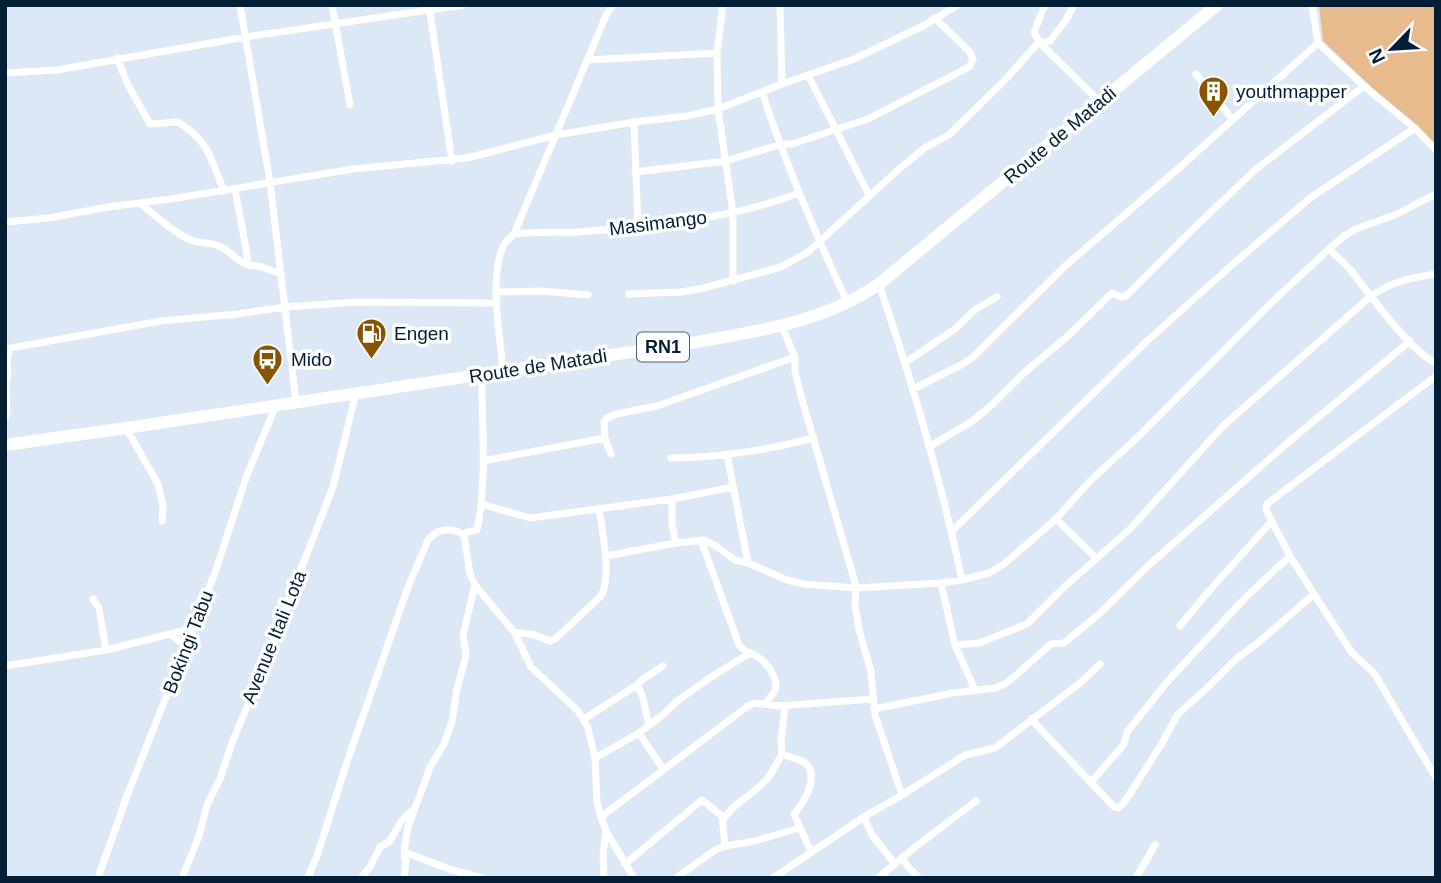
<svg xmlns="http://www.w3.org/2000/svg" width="1441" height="883" font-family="Helvetica,sans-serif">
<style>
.green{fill:#e7bb8d}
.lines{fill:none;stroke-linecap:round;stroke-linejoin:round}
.minor{stroke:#fff;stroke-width:7}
.trunk{stroke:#fff;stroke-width:12}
.labels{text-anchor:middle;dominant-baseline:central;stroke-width:7;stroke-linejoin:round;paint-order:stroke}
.shield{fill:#fff;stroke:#4f6272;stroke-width:2}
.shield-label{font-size:18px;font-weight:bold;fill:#041e35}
.poi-label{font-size:19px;fill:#041e35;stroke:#fff;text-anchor:start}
.street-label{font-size:19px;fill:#041e35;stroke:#fff}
</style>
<rect width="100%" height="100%" fill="#dce8f5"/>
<!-- green -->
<path class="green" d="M1319,5H1436V148L1323,41Z"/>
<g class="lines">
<!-- minor -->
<path class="minor" d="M240,5L270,182L296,402
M332,5L350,105
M723,5L717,53L718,109L733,213V281
M780,5L782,84
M1045,5L1034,32L1040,43L1100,102
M1312,5L1318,43L1364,86L1415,128L1436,150
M429,6L452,161
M117,58L128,85L150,124L178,122C211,143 210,159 224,191
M587,60L717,53
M5,73L57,70L245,37L463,5
M1196,74L1232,119
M808,75L869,195
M762,92C786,164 815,233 847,302
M634,122L638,226
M635,172L726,161L782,144H792L868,119L969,67L973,59L969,51L935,18
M235,189L247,254L248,265L262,267L281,274
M140,203C153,214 179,237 194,241C204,244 212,242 221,247C231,252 237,261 248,265
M5,222L49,218L108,207L171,199L353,169L467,158L556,135L634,122L687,116L718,109L782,84L854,59L923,26L958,5
M514,234C535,231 557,233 578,232C652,226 729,220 799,193
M1329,249C1337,257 1346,264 1353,273C1369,294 1413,354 1436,363
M879,284C912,381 941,480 962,580
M496,292L542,291L588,295
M629,294L681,292L704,288L781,267L808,252L899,169L926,147L949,135L1005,80L1037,44L1050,41L1066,20L1074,5
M782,327L795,357V372L801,396L854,579L856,588L855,605L859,630L871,672L875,715L902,795
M5,349L161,321L237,314L285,307L358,302L496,303
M906,362L955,329L976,309L997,297
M503,370C500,336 489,278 503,247C505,242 510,238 514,234L605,18L612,5
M1436,376L1267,504L1266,510L1290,556L1314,594L1352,653L1374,673L1436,778
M913,389L961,365L972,358L1064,267L1180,167L1318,43
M5,419L7,412L6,383L8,374L7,361L9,349
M126,428L158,484L163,506L162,521
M929,447L971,422L993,404L1025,372L1069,335L1112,293L1121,297L1126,296L1191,231L1255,170L1364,86
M611,454L605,438L604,422L607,418L616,414L657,406L795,357
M727,454L748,563
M671,458C719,458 767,450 814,438
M483,461L605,438
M481,504L530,518L672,499
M1056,519L1096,558
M951,532L1146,342L1233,264L1310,198L1415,128
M464,535L470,574L475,585L514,632L531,667L578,711L588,728L595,758L597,802L601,817L606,831L634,878
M701,540L739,645C745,653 755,654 762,660C769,666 779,681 775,690C773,695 768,699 765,704
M676,543L672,524V499L733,487
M606,556L676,543L704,540L716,546L735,560L748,563L787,580L803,584L856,588L941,583L962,580L989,573L1004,564L1056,519L1090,481L1140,435L1270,304L1329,249L1344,236L1356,229L1395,215L1436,194
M941,583L955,645L975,690
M93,599L99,608L106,650
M1180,626L1208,592L1271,522
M514,632L535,635L550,641L555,639L601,596C612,577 602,530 599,508
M171,635L182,643L185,649
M955,645L979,643L1027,624L1062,589L1130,529L1223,426L1370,297C1393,281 1409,278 1436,274
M5,666L106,650L194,628
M635,687L643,679L663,666
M785,706L781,742L782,754C789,758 802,758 808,766C818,781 803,803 794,814L811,852
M874,709L953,693L995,688L1005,684L1014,677L1051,644L1064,643L1098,615L1149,565L1292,439L1410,341
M584,719L634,687H638C646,698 644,712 649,724
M1031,719L1114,807L1118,808L1124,803L1161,745L1178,714L1205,690L1236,659L1259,642L1314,594
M639,733L663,769
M595,758L639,733L665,713L676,702L711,677L750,653
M1091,782L1121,748L1124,744L1127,732L1167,682L1246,597L1290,556
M601,817L748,706L756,703L778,706L873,699
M864,817L872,835L894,863
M723,820C732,805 747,798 760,786C770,778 776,765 782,754
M404,852L452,870L482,878
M902,857L908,867L919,878
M625,864L702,800L722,816L725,846
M98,878L127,796L215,573L247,475L276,405
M182,878L199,836L207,805L220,779L232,743L258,680L333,487L356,393
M308,878L318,853L346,765L408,587L428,540C437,528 452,527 464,535L467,532L477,530C487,483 482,432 482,384L477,375
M361,878L370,867L380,847L390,841L402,820L413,810
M404,878L406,862L404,852L408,827L431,765L444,744L452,722L457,689L466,656L463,635L475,585
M604,878L603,854L606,831
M676,878L715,850L725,846L755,841L799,828
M773,878L864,817L902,795L965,755L995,748L1080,683L1100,664
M878,878L914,848L976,801
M1136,878L1155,845"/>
<!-- trunk -->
<path class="trunk" d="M5,445L126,428L691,343C758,331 822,323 879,284L1217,5"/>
</g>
<!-- icons -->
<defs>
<symbol id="building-pin" viewBox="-11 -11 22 30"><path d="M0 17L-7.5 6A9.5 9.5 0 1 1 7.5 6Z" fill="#895401" stroke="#fff"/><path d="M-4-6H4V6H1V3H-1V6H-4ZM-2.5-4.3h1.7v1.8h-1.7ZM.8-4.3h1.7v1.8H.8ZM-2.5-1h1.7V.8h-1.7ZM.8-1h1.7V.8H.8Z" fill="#fff"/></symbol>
<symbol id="fuel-pin" viewBox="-11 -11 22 30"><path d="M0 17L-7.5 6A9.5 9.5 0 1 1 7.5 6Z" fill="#895401" stroke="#fff"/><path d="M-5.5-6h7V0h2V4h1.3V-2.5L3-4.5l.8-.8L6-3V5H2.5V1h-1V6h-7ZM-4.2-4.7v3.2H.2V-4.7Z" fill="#fff"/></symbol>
<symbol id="bus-pin" viewBox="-11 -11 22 30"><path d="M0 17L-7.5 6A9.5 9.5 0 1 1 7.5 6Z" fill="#895401" stroke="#fff"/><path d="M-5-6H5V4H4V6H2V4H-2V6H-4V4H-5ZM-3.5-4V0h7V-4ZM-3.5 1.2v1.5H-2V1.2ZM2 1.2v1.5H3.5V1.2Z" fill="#fff"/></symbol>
</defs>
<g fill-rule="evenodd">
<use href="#building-pin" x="1196" y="74" width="35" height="47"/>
<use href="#fuel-pin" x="354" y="316" width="35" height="47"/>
<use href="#bus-pin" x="250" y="342" width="35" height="47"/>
</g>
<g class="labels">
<!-- shield labels -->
<rect class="shield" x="637" y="332.5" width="52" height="29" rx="5"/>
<g class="shield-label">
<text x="663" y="347">RN1</text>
</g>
<!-- poi labels -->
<g class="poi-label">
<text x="1236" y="91">youthmapper</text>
<text x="394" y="333">Engen</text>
<text x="291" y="359">Mido</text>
</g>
<!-- street labels -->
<g class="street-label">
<text transform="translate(1060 135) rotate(-40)">Route de Matadi</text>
<text transform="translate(658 223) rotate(-7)">Masimango</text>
<text transform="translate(538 366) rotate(-9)">Route de Matadi</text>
<text transform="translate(274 637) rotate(-68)">Avenue Itali Lota</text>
<text transform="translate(188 642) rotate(-69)">Bokingi Tabu</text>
</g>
</g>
<!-- border -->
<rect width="1441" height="883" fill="none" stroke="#041e35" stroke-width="14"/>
<!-- north arrow -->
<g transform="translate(1392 49) rotate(245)" stroke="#ffffff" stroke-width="5" paint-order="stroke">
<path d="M0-5L12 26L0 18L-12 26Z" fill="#041e35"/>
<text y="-10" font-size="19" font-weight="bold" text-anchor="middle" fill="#041e35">N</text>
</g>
</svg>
